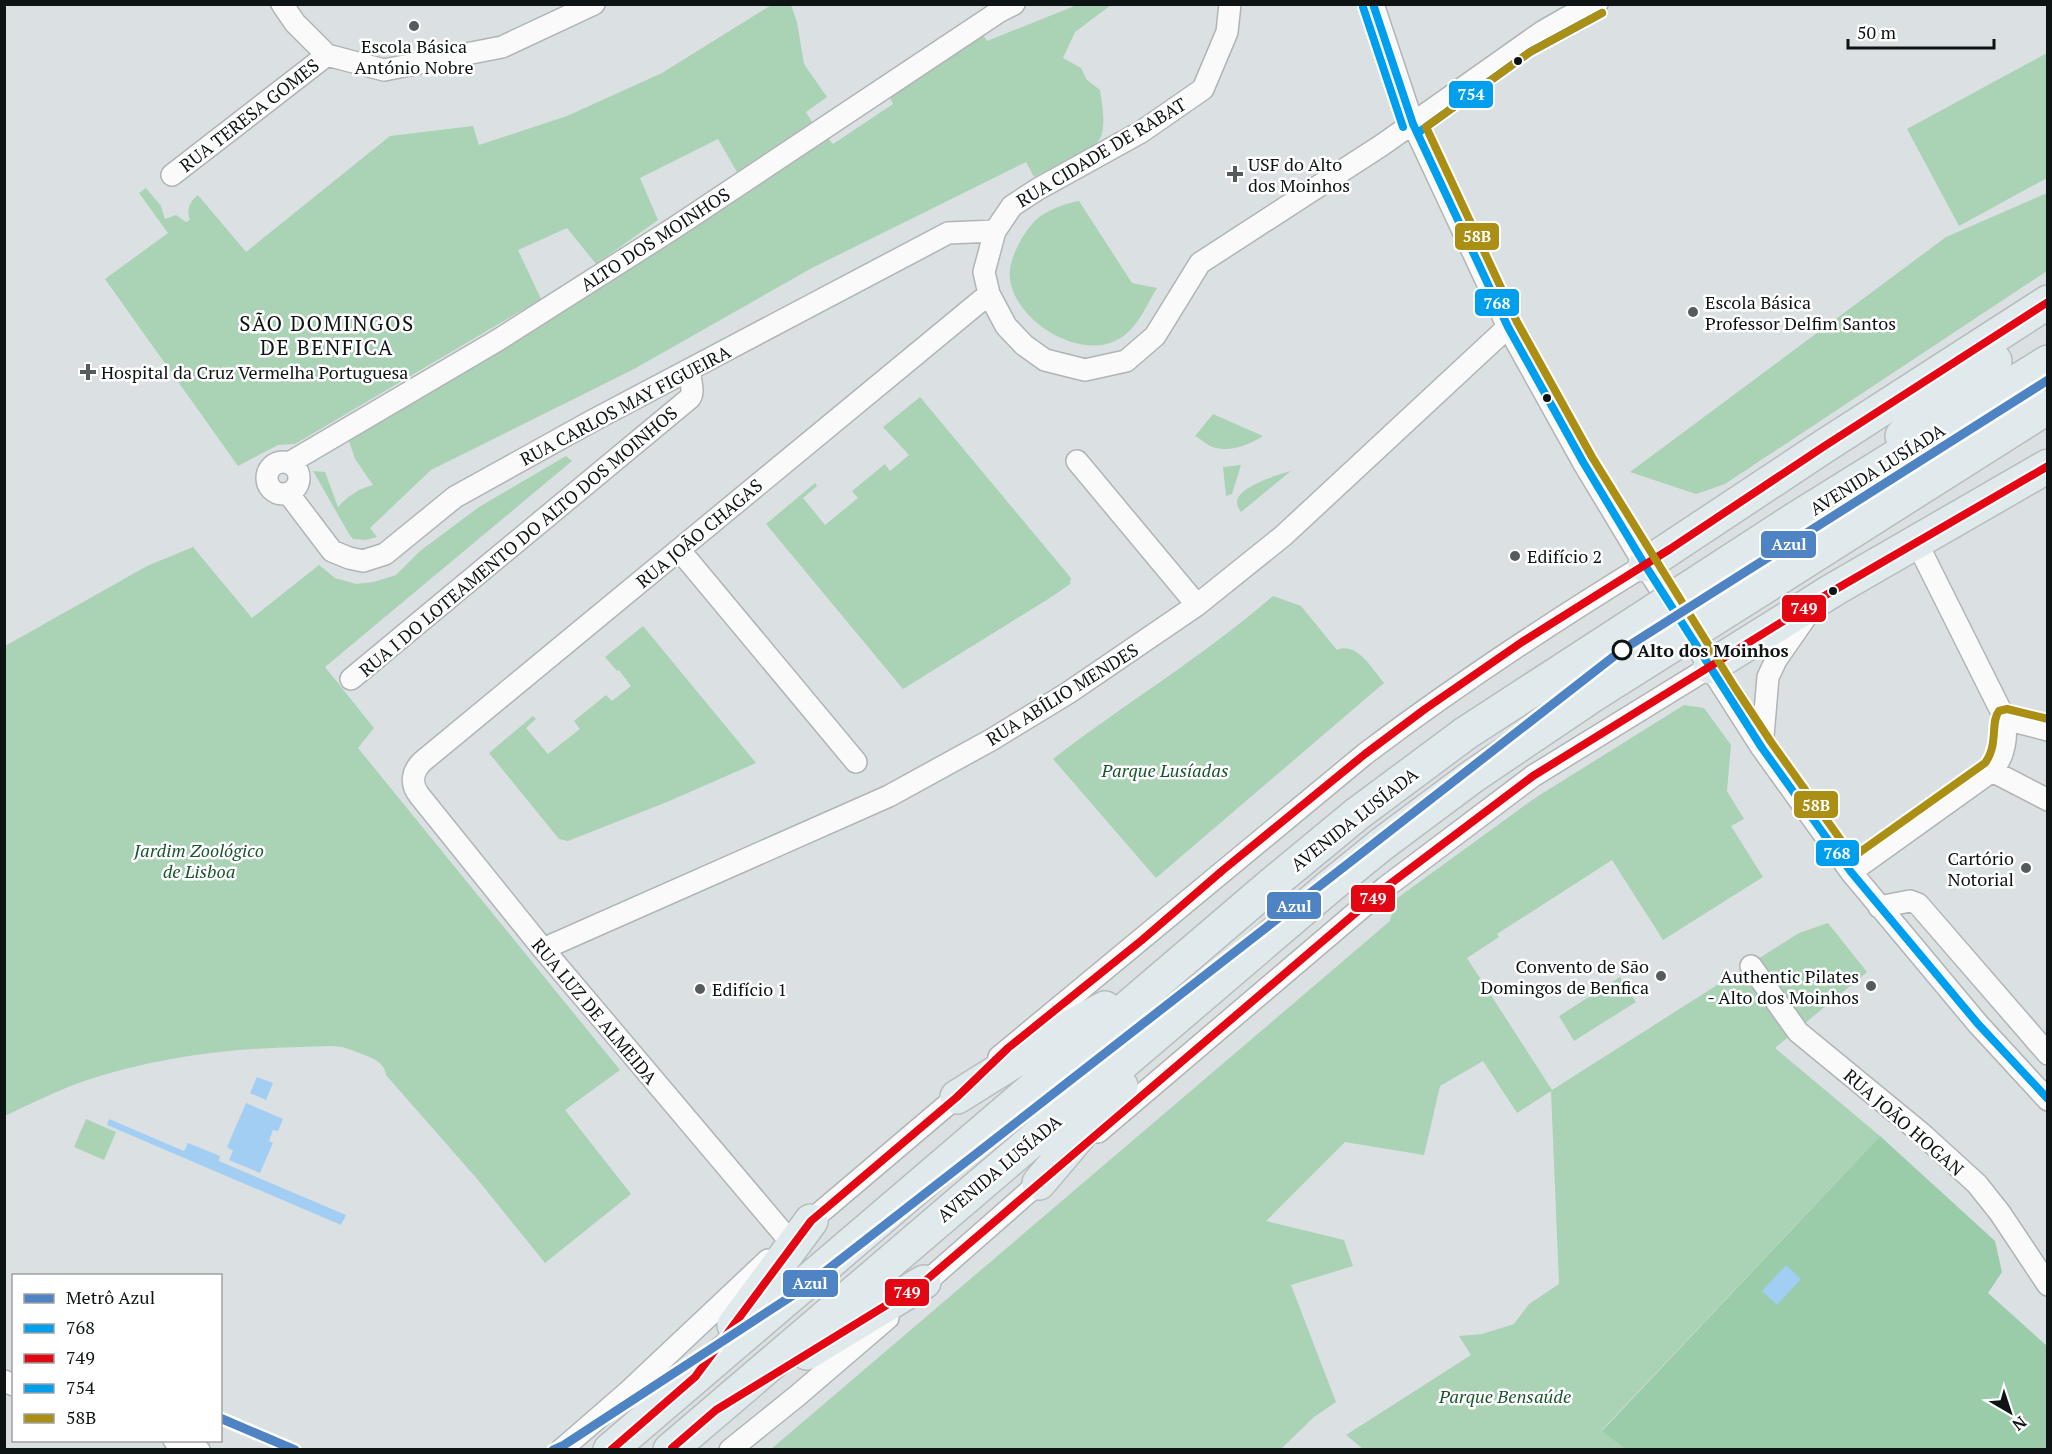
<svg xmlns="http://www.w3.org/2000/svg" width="2052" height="1454" font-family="'PT Serif',serif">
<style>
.green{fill:#aad2b5}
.forest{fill:#9acca9}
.water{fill:#a2cef4}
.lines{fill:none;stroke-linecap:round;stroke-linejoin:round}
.street-casing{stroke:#b0b4b5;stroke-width:24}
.primary-casing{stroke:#b9bcbc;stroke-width:36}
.street{stroke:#fafafb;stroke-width:21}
.primary{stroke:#e0eaed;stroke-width:33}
.primary-bridge-casing{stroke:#b9bcbc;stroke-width:36;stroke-linecap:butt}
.primary-bridge{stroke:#e0eaed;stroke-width:33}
.bus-1-casing{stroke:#fff;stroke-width:12}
.bus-2-casing{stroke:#fff;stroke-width:12}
.bus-3-casing{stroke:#fff;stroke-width:12}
.bus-4-casing{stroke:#fff;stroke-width:12}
.bus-1{stroke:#009fee;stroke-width:8}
.bus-2{stroke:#e30613;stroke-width:8}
.bus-3{stroke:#009fee;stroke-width:8}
.bus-4{stroke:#ab8f14;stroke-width:8}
.metro-1-casing{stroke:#fff;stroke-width:14}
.metro-1{stroke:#4e84c4;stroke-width:9}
.poi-dot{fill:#565b5b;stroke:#fff;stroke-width:2}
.bus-dot{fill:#0e1313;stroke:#fff;stroke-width:2}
.stop-dot{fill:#fff;stroke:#0e1313;stroke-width:3}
.labels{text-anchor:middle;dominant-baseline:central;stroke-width:5;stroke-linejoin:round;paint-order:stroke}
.poi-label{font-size:18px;fill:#0e1313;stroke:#fff;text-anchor:start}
.street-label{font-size:18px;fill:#0e1313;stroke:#fff}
.stop-label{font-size:18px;font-weight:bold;fill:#0e1313;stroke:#fff;text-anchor:start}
.park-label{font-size:18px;font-style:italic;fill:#19562d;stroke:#fff}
.quarter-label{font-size:21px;letter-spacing:1.5px;fill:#0e1313;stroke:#fff}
.line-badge{stroke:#fff;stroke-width:2}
.badge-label{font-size:16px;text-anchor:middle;font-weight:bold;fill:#fff}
</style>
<rect width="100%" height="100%" fill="#dbe1e2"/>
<!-- green -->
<path class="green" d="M773,4L791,5L797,22L804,64L827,97L806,112L812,122L737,172L718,139L640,178L658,220L596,264L567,228L518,250L541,299L295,444L278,445L238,466L105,279L168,233L139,193L146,188L161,206L165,219L176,215L186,222L190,220C186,210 190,201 198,195L246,252L390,136L473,126L479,145L567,116L662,73Z
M1077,5H1111L1075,32L1063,58L1081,68L1087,80L1100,90C1102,103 1107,129 1099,140C1091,152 1049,169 1034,177L1026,162L812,268L634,369L431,470L370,528L377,537L365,540L353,539L349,534L313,471L325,472L338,507C348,496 358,489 373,485L355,459L349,441L754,185L824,134L833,144L893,104L888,93L980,30L987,41Z
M2047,53V178L1959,226L1907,129Z
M2047,193V271L1725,484L1696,494L1630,472L1946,237Z
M1079,201L1132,283L1157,288C1146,306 1136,332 1115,341C1076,359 1015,320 1010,279C1007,261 1024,230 1038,218C1048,210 1066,203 1079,201Z
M920,397L1071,578L1070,584L1053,596L903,689L766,524L815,483L817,486L803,498L825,525L858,498L852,491L885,464L890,471L909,455L883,427Z
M1213,414L1263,436C1251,444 1231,452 1216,448C1209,447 1201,439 1195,436Z
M566,456L572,461L325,667L374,728L358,748L620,1070L565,1110L631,1194L545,1263L478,1180L386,1075C385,1063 373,1058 364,1055C357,1052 350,1049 342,1047C329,1045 314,1047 301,1047C229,1048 153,1058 84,1081C57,1091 31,1103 5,1116V646L147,566L193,547L252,618L319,565L335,578L356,584L374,582L396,575L420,551L479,507Z
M1241,465L1232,494L1226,496L1223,467Z
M1291,471L1241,512C1239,509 1237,506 1237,502C1237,487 1279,474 1291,471Z
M1273,596L1301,606L1337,650C1357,641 1373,670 1384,683L1156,878L1053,759C1126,703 1204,656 1273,596Z
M643,626L756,763L667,802L568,841L559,839L489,753L533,716L536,719L526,728L548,754L580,729L574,721L606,695L612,701L631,686L619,670L617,671L605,657Z
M1684,705L1704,708L1731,745L1727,791L1744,819L1731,826L1763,877L1663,940L1612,860L1497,934L1499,937L1467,958L1552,1090L1799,933L1828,923L1867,972L1775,1048L1880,1136L1602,1430L1627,1449H1363L1346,1435L1471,1355L1459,1336L1482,1334L1514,1324L1529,1304L1559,1284L1551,1091L1517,1113L1483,1061L1440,1086L1424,1155L1345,1142L1266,1221L1344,1240L1353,1266L1291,1285L1336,1402L1314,1417L1281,1449L770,1450L1390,921L1396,899L1535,798Z
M1620,977L1636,1002L1574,1041L1559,1016Z
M86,1119L116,1132L104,1160L74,1147Z"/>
<!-- forest -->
<path class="forest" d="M1880,1136L1995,1241L2002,1272L1988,1293L2047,1346V1449L1627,1450L1602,1431Z"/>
<!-- water -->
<path class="water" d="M257,1077L273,1083L266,1100L250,1093Z
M246,1103L283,1119L278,1131L273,1130L269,1141L273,1143L260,1173L229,1160L233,1151L227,1147Z
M109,1119L184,1151L188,1143L220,1156L219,1161L346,1215L341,1225L107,1125Z
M1786,1265L1801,1279L1777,1305L1762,1291Z"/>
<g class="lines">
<defs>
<path id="street" d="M282,4L295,23L327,55L384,70L502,47L594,4
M1230,4L1227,32L1203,89L1141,132L1038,189L1012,206L995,231L984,272L989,294L1006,326L1024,345L1045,360L1085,370L1126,361L1155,336L1200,263L1382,145L1542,32L1568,17L1597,4
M1373,4L1413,124L1508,327L1583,462L1645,565L1762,748L1851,872L1978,1024L2048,1100
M172,175L327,55
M1077,461L1197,605
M267 478a16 16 0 1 1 32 0a16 16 0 1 1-32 0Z
M289,463L498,340L674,228L1000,11L1014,4
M288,493L332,551L349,558L363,561L385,554L455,497L592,421L948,233L995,231
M1917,543L2005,719
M686,558L856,762
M351,679L690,398C695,391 689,379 690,370
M1762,748L1768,677L1776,660L1810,611
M1992,771L2048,800
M1851,872L1992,771C2005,756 2007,738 2005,719L2048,730
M1879,907L1910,901L1918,904L2048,1054
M543,949L889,796L991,740L1068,693L1197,605L1283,536L1508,327
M1751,966L1798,1032L1921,1133L1977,1184L2000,1213L2048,1285
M999,1057L1365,754C1455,686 1549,624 1645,565
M1098,1132L1386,887L1533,776L1710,667
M802,1228L966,1089
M789,1240L543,949L419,795C410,783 412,771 423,761L989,294
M917,1290L1049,1174
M4,1381L14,1385
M174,1440L199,1450
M561,1450L629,1391L768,1260
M730,1450L797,1396L888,1318"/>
<path id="primary" d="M1902,436C1930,407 1961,382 1995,361
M1797,518L2048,362
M1645,565L1823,447L2048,302
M1780,577L2048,407
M1710,667L1833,590L2048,466
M957,1097L1059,1033L1105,1008
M1039,1183L1121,1086
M734,1325L811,1221
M807,1353L924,1282
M610,1450L1271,885L1357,814
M670,1450L1329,887L1382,844"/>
</defs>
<!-- street casing -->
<use href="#street" class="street-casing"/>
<!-- primary casing -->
<use href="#primary" class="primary-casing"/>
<!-- street -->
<use href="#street" class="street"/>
<!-- primary -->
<use href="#primary" class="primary"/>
<defs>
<path id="primary-bridge" d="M1357,814L1466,733L1797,518
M1382,844L1473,776L1593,695L1780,577"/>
</defs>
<!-- primary-bridge casing -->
<use href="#primary-bridge" class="primary-bridge-casing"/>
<!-- primary-bridge -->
<use href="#primary-bridge" class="primary-bridge"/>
<defs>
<path id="bus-1" d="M1373,4L1413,124L1508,327L1583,462L1645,565L1762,748L1851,872L1978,1024L2048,1099"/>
<path id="bus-2" d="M672,1448L716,1410L924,1282L1386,887L1533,776L1819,599L2048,466
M611,1450L695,1377L811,1221L957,1097L1008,1048L1142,940L1223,870L1365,754L1425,709L1522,642L1670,549L1823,447L2048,302"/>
<path id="bus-3" d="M1363,7L1403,127
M1419,132L1530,52L1602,13"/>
<path id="bus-4" d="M1602,13L1530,52L1426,127L1517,322L1592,457L1734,686L1771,742L1853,857L1985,763C1999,744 1990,722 1999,711L2007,709L2048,719"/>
</defs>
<!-- bus-1 casing -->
<use href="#bus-1" class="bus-1-casing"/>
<!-- bus-2 casing -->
<use href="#bus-2" class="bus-2-casing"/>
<!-- bus-3 casing -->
<use href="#bus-3" class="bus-3-casing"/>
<!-- bus-4 casing -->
<use href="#bus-4" class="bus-4-casing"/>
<!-- bus-1 -->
<use href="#bus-1" class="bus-1"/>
<!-- bus-2 -->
<use href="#bus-2" class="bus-2"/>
<!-- bus-3 -->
<use href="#bus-3" class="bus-3"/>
<!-- bus-4 -->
<use href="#bus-4" class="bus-4"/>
<defs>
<path id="metro-1" d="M220,1418L295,1450
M553,1450L564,1445L804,1288L1622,650L2048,380"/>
</defs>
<!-- metro-1 casing -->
<use href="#metro-1" class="metro-1-casing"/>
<!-- metro-1 -->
<use href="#metro-1" class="metro-1"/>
</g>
<!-- markers -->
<g class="poi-dot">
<circle cx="414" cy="26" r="6"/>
<path d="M1232 165h6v6h6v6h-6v6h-6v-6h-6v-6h6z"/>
<circle cx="1693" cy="312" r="6"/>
<path d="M85 363h6v6h6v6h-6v6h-6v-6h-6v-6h6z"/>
<circle cx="1515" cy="556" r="6"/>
<circle cx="2026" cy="868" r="6"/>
<circle cx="1661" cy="976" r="6"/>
<circle cx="1871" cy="986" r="6"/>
<circle cx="700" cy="989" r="6"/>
</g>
<g class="bus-dot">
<circle cx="1518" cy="61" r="5"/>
<circle cx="1547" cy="398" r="5"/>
<circle cx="1833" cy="591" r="5"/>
</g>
<circle class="stop-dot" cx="1622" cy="650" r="9"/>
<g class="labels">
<!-- poi labels -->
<g class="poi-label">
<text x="414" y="46" text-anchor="middle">Escola Básica<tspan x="414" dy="21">António Nobre</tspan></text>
<text x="1248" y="164">USF do Alto<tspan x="1248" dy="21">dos Moinhos</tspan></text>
<text x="1705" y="302">Escola Básica<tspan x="1705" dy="21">Professor Delfim Santos</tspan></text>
<text x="101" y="372">Hospital da Cruz Vermelha Portuguesa</text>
<text x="1527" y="556">Edifício 2</text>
<text x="2014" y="858" text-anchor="end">Cartório<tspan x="2014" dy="21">Notorial</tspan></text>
<text x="1649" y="966" text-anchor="end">Convento de São<tspan x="1649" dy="21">Domingos de Benfica</tspan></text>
<text x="1859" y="976" text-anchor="end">Authentic Pilates<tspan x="1859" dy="21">- Alto dos Moinhos</tspan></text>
<text x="712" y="989">Edifício 1</text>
</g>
<!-- street labels -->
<g class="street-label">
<text transform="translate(249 115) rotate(-38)">RUA TERESA GOMES</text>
<text transform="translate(1101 152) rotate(-31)">RUA CIDADE DE RABAT</text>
<text transform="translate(655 239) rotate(-33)">ALTO DOS MOINHOS</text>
<text transform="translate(625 405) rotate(-28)">RUA CARLOS MAY FIGUEIRA</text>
<text transform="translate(1877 469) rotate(-32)">AVENIDA LUSÍADA</text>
<text transform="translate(699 533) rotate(-40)">RUA JOÃO CHAGAS</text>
<text transform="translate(518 541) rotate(-40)">RUA I DO LOTEAMENTO DO ALTO DOS MOINHOS</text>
<text transform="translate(1062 694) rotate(-32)">RUA ABÍLIO MENDES</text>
<text transform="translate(1354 819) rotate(-38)">AVENIDA LUSÍADA</text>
<text transform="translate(595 1011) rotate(50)">RUA LUZ DE ALMEIDA</text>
<text transform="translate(1904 1122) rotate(41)">RUA JOÃO HOGAN</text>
<text transform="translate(999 1168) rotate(-40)">AVENIDA LUSÍADA</text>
</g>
<!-- stop labels -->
<g class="stop-label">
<text x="1637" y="650">Alto dos Moinhos</text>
</g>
<!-- park labels -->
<g class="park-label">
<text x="1165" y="770">Parque Lusíadas</text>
<text x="199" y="850">Jardim Zoológico<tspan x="199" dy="21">de Lisboa</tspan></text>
<text x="1505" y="1396">Parque Bensaúde</text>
</g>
<!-- quarter labels -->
<g class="quarter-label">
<text x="327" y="323">SÃO DOMINGOS<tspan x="327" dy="24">DE BENFICA</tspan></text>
</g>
</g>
<g class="line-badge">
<rect x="1448" y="80" width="46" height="29" rx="6" fill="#009fee"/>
<rect x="1454" y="222" width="46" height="29" rx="6" fill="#ab8f14"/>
<rect x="1474" y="288" width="46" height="29" rx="6" fill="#009fee"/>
<rect x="1760" y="530" width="57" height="29" rx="6" fill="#4e84c4"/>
<rect x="1781" y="594" width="46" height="29" rx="6" fill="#e30613"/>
<rect x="1793" y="790" width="46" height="29" rx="6" fill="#ab8f14"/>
<rect x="1815" y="839" width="45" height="28" rx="6" fill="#009fee"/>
<rect x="1350" y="884" width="46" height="29" rx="6" fill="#e30613"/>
<rect x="1266" y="891" width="56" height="29" rx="6" fill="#4e84c4"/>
<rect x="782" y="1269" width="57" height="29" rx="6" fill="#4e84c4"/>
<rect x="884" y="1278" width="46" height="29" rx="6" fill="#e30613"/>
</g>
<g class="badge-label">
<text x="1471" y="100">754</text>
<text x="1477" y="242">58B</text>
<text x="1497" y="309">768</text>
<text x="1789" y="550">Azul</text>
<text x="1804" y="614">749</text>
<text x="1816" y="811">58B</text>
<text x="1837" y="859">768</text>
<text x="1373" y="904">749</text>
<text x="1294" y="912">Azul</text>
<text x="810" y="1289">Azul</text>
<text x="907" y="1298">749</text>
</g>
<!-- border -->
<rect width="2052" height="1454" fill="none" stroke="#0e1313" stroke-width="12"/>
<!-- legend -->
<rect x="12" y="1274" width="210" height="168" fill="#ffffff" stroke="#9fa1a1" stroke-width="1.5"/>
<rect x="24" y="1294" width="30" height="9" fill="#4e84c4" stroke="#9fa1a1" stroke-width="1.5"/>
<text x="66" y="1304" font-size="18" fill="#0e1313">Metrô Azul</text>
<rect x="24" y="1324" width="30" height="9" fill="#009fee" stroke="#9fa1a1" stroke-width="1.5"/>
<text x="66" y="1334" font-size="18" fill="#0e1313">768</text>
<rect x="24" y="1354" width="30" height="9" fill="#e30613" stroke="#9fa1a1" stroke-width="1.5"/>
<text x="66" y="1364" font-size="18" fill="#0e1313">749</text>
<rect x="24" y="1384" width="30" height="9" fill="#009fee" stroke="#9fa1a1" stroke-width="1.5"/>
<text x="66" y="1394" font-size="18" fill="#0e1313">754</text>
<rect x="24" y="1414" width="30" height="9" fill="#ab8f14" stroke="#9fa1a1" stroke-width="1.5"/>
<text x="66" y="1424" font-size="18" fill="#0e1313">58B</text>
<!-- north arrow -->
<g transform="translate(2010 1412) rotate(141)" stroke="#ffffff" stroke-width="4.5" paint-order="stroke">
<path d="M0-4.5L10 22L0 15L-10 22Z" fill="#0e1313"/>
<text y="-9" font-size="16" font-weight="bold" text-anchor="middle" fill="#0e1313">N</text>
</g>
<!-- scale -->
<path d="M1848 39v9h146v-9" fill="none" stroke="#0e1313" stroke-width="3"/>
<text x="1857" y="39" font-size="18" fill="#0e1313" stroke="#ffffff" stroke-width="4.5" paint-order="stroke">50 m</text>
</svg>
